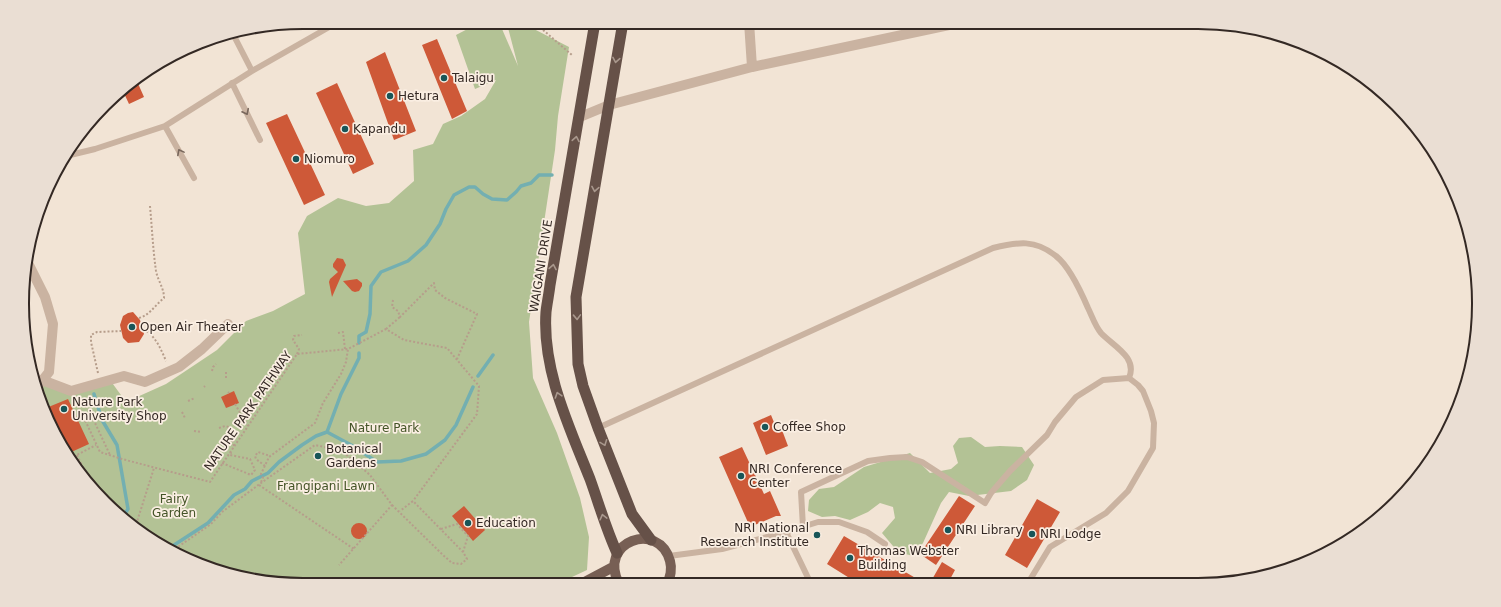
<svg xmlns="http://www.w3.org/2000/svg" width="1501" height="607" font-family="'DejaVu Sans',sans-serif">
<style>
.green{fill:#b3c295}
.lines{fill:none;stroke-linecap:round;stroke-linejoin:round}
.stream{stroke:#73afb1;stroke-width:3.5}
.building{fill:#ce5938}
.path{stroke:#b69d8b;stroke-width:2;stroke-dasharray:2 2;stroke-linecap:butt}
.service{stroke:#cab3a1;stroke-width:6}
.minor{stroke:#cab3a1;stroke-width:10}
.primary{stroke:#775f54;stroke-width:10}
.trunk{stroke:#665148;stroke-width:11}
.oneway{stroke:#a9988d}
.oneway2{stroke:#78675c}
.poi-dot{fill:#185558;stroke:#faeee2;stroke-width:1.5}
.labels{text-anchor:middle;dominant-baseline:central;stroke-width:3.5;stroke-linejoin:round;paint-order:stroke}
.poi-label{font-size:12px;fill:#342924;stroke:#faeee2;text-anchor:start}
.street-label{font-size:12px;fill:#342924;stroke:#faeee2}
.park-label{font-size:12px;fill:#445427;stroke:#faeee2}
.rim{fill:none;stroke:#342924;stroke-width:2}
</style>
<rect width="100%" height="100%" fill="#f2e4d5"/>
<!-- green -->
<path class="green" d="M481,22H499L518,66L507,24L530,27L569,47L558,116L555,150L529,322L533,378L557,433L580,498L589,537L587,570L557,584L304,585L213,570L132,527L92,489L60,444L34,377L76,392L110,380L126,402L166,384L217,350L246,321L273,311L305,294L298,233L307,216L338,198L366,206L389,203L414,181L413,150L433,144L443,124L461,116L485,99L496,80L475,89L456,35Z
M971,437L985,447L1000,446L1022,447L1034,465L1027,480L1011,491L969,496L949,492L941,503L923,543L913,556L898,552L882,533L895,518L893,507L880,503L868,512L850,520L835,516L822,517L808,511L809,500L819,489L834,487L864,467L910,453L930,473L951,469L958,463L953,446L959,438Z"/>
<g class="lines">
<!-- stream -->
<path class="stream" d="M359,343V336L366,332L370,314L371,286L381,272L408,261L426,245L440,224L446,209L454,195L469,187H475L483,194L492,199L507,200L516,192L521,186L531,183L539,175H552
M478,376L493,355
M94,394L102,420L117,445L128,509L122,518
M327,432L353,446L377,462L401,461L426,454L445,440L456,425L473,387
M171,547L208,523L234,495L245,489L252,481L268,473L279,462L302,445L316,436L327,432L341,394L359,358V353"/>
</g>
<!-- building -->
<path class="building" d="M437,39L467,111L452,119L422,45Z
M385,52L416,131L394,140L366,62Z
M136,79L144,97L129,104L122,89Z
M337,83L374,164L353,174L316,93Z
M287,114L325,195L304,205L266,123Z
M337,258L343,259L346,265L332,297L329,282L330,279L338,272L333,267V264Z
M357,279L362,283V286L359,291L355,292L352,291L343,281Z
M133,312L140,320L144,334L139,342L128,343L123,338L120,325L123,316L128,313Z
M234,391L239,403L226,408L221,397Z
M68,399L89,444L67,454L60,444L46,408Z
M771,415L778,432L782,430L788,446L766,455L753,423Z
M742,447L764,494L770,491L781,516H776L750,527L719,457Z
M959,496L975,506L936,565L920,554Z
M1037,499L1060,512L1027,568L1005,555Z
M464,506L485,530L473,541L452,516Z
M351 531a8 8 0 1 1 16 0a8 8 0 1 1-16 0Z
M844,536L873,553L924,583L859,584L827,564Z
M942,562L955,570L948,583H930Z"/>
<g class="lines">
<!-- path -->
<path class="path" d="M534,22L573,56
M393,300L392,307L398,311L400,317L434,283L435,290L445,298L477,314L457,359
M139,318C150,315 155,305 164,298C164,288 158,281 156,271C153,250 152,228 150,206
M143,329C155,335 161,349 166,361
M386,329L400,317
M338,333L343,332L345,349
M297,354L299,349L293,340L294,336L302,335
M284,361L291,362
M275,367L277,373V380
M212,371L213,367L216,364
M98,373L91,342V335L97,332L121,331
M226,378V371
M204,387L205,386
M228,392L229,393
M73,401L77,403L100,452L122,459L210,482L297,354L348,349L386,329L404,340L447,348L479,386L477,414L413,501
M188,401L195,398
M78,403L88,408L110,455
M235,404L248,426
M182,412L185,418
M49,417L51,416L71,458L96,445
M219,428L225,426L229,427L234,446
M194,431L201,432
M77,455L94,492
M222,463L251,475L255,470L250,459L230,455L231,453L230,452
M265,466L256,459L255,456L258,452L270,456
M261,482L263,478L261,474L269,457L315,423L323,403L341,374L346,362L348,349
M259,485L354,549
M392,505L443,555L452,563L461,564L467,559L463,552L413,501L400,511
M135,528L154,468
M441,529L457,524L468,536L463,552
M175,549L211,524L222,512L261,483L315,445L342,451L370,475L392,505L339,565
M278,581H285"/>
<!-- service -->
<path class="service" d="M233,34L252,71
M232,83L260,140
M165,126L194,178
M66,156L95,149L165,126L252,71L338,22
M598,428L993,248C1018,242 1035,239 1056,256C1069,266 1082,294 1088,308C1092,316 1095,326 1101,333C1113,346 1138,357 1129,378
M803,527L801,492L868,461L890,458L907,457L922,462L985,503L991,493L1010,471L1047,435L1055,422L1076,397L1103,380L1129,378L1138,385L1143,391L1151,411L1154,423L1153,448L1128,491L1106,513L1050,547L1028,583
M786,532L811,584
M669,556L722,549L786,532L818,522H839L867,532L885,544"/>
<!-- minor -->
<path class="minor" d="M749,22L752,67
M580,117L609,105L752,67L963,22
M26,259L45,297L53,324L49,372L38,386
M42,380L71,391L124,376L145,382L179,367L202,349L228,324"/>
<!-- primary -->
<path class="primary" d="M581,584L613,567
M619,584C597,541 659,520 670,561C672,568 671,578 666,584"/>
<!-- trunk -->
<path class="trunk" d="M595,22L550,285C549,294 547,303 546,312C542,370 569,426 590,479C599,504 606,529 617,553
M623,22L576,297L578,364L583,386L598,428L632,514L651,540"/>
</g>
<!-- one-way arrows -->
<defs><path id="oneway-chevron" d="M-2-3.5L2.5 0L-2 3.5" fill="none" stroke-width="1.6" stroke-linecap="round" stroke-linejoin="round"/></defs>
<g class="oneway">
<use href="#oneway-chevron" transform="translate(616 60) rotate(100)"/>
<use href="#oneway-chevron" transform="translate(576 139) rotate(-80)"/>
<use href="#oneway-chevron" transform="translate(595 189) rotate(100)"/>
<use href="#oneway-chevron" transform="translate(553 267) rotate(-80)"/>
<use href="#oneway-chevron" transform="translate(577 317) rotate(88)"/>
<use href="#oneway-chevron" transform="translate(558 395) rotate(-108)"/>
<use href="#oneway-chevron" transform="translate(604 443) rotate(69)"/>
<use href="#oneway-chevron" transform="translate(603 517) rotate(-104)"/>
</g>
<g class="oneway2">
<use href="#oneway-chevron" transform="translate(246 112) rotate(64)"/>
<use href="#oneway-chevron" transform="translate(180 152) rotate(-118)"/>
</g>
<!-- markers -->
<g class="poi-dot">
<circle cx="444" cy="78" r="4"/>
<circle cx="390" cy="96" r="4"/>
<circle cx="345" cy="129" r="4"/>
<circle cx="296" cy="159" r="4"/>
<circle cx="132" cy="327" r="4"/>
<circle cx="64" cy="409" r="4"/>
<circle cx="765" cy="427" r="4"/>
<circle cx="318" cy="456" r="4"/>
<circle cx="741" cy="476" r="4"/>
<circle cx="468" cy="523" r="4"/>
<circle cx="948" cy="530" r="4"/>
<circle cx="1032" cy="534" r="4"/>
<circle cx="817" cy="535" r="4"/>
<circle cx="850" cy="558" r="4"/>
</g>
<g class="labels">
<!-- poi labels -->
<g class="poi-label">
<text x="452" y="78">Talaigu</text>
<text x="398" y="96">Hetura</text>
<text x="353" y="129">Kapandu</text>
<text x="304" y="159">Niomuro</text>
<text x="140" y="327">Open Air Theater</text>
<text x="72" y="402">Nature Park<tspan x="72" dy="14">University Shop</tspan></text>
<text x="773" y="427">Coffee Shop</text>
<text x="326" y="449">Botanical<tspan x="326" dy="14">Gardens</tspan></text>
<text x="749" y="469">NRI Conference<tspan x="749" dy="14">Center</tspan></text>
<text x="476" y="523">Education</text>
<text x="809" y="528" text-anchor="end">NRI National<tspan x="809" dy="14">Research Institute</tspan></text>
<text x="956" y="530">NRI Library</text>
<text x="1040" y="534">NRI Lodge</text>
<text x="858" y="551">Thomas Webster<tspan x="858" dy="14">Building</tspan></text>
</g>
<!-- street labels -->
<g class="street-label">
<text transform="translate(541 266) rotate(-81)">WAIGANI DRIVE</text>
<text transform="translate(248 411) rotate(-55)">NATURE PARK PATHWAY</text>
</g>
<!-- park labels -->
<g class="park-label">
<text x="384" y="428">Nature Park</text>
<text x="326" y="486">Frangipani Lawn</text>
<text x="174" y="499">Fairy<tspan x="174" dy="14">Garden</tspan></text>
</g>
</g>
<!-- crop -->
<path d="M0 0H1501V607H0ZM303 29H1198A274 274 0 0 1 1472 303V304A274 274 0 0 1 1198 578H303A274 274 0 0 1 29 304V303A274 274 0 0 1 303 29Z" fill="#eaded3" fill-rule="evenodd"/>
<path class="rim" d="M303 29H1198A274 274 0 0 1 1472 303V304A274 274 0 0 1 1198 578H303A274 274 0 0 1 29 304V303A274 274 0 0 1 303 29Z"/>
</svg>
